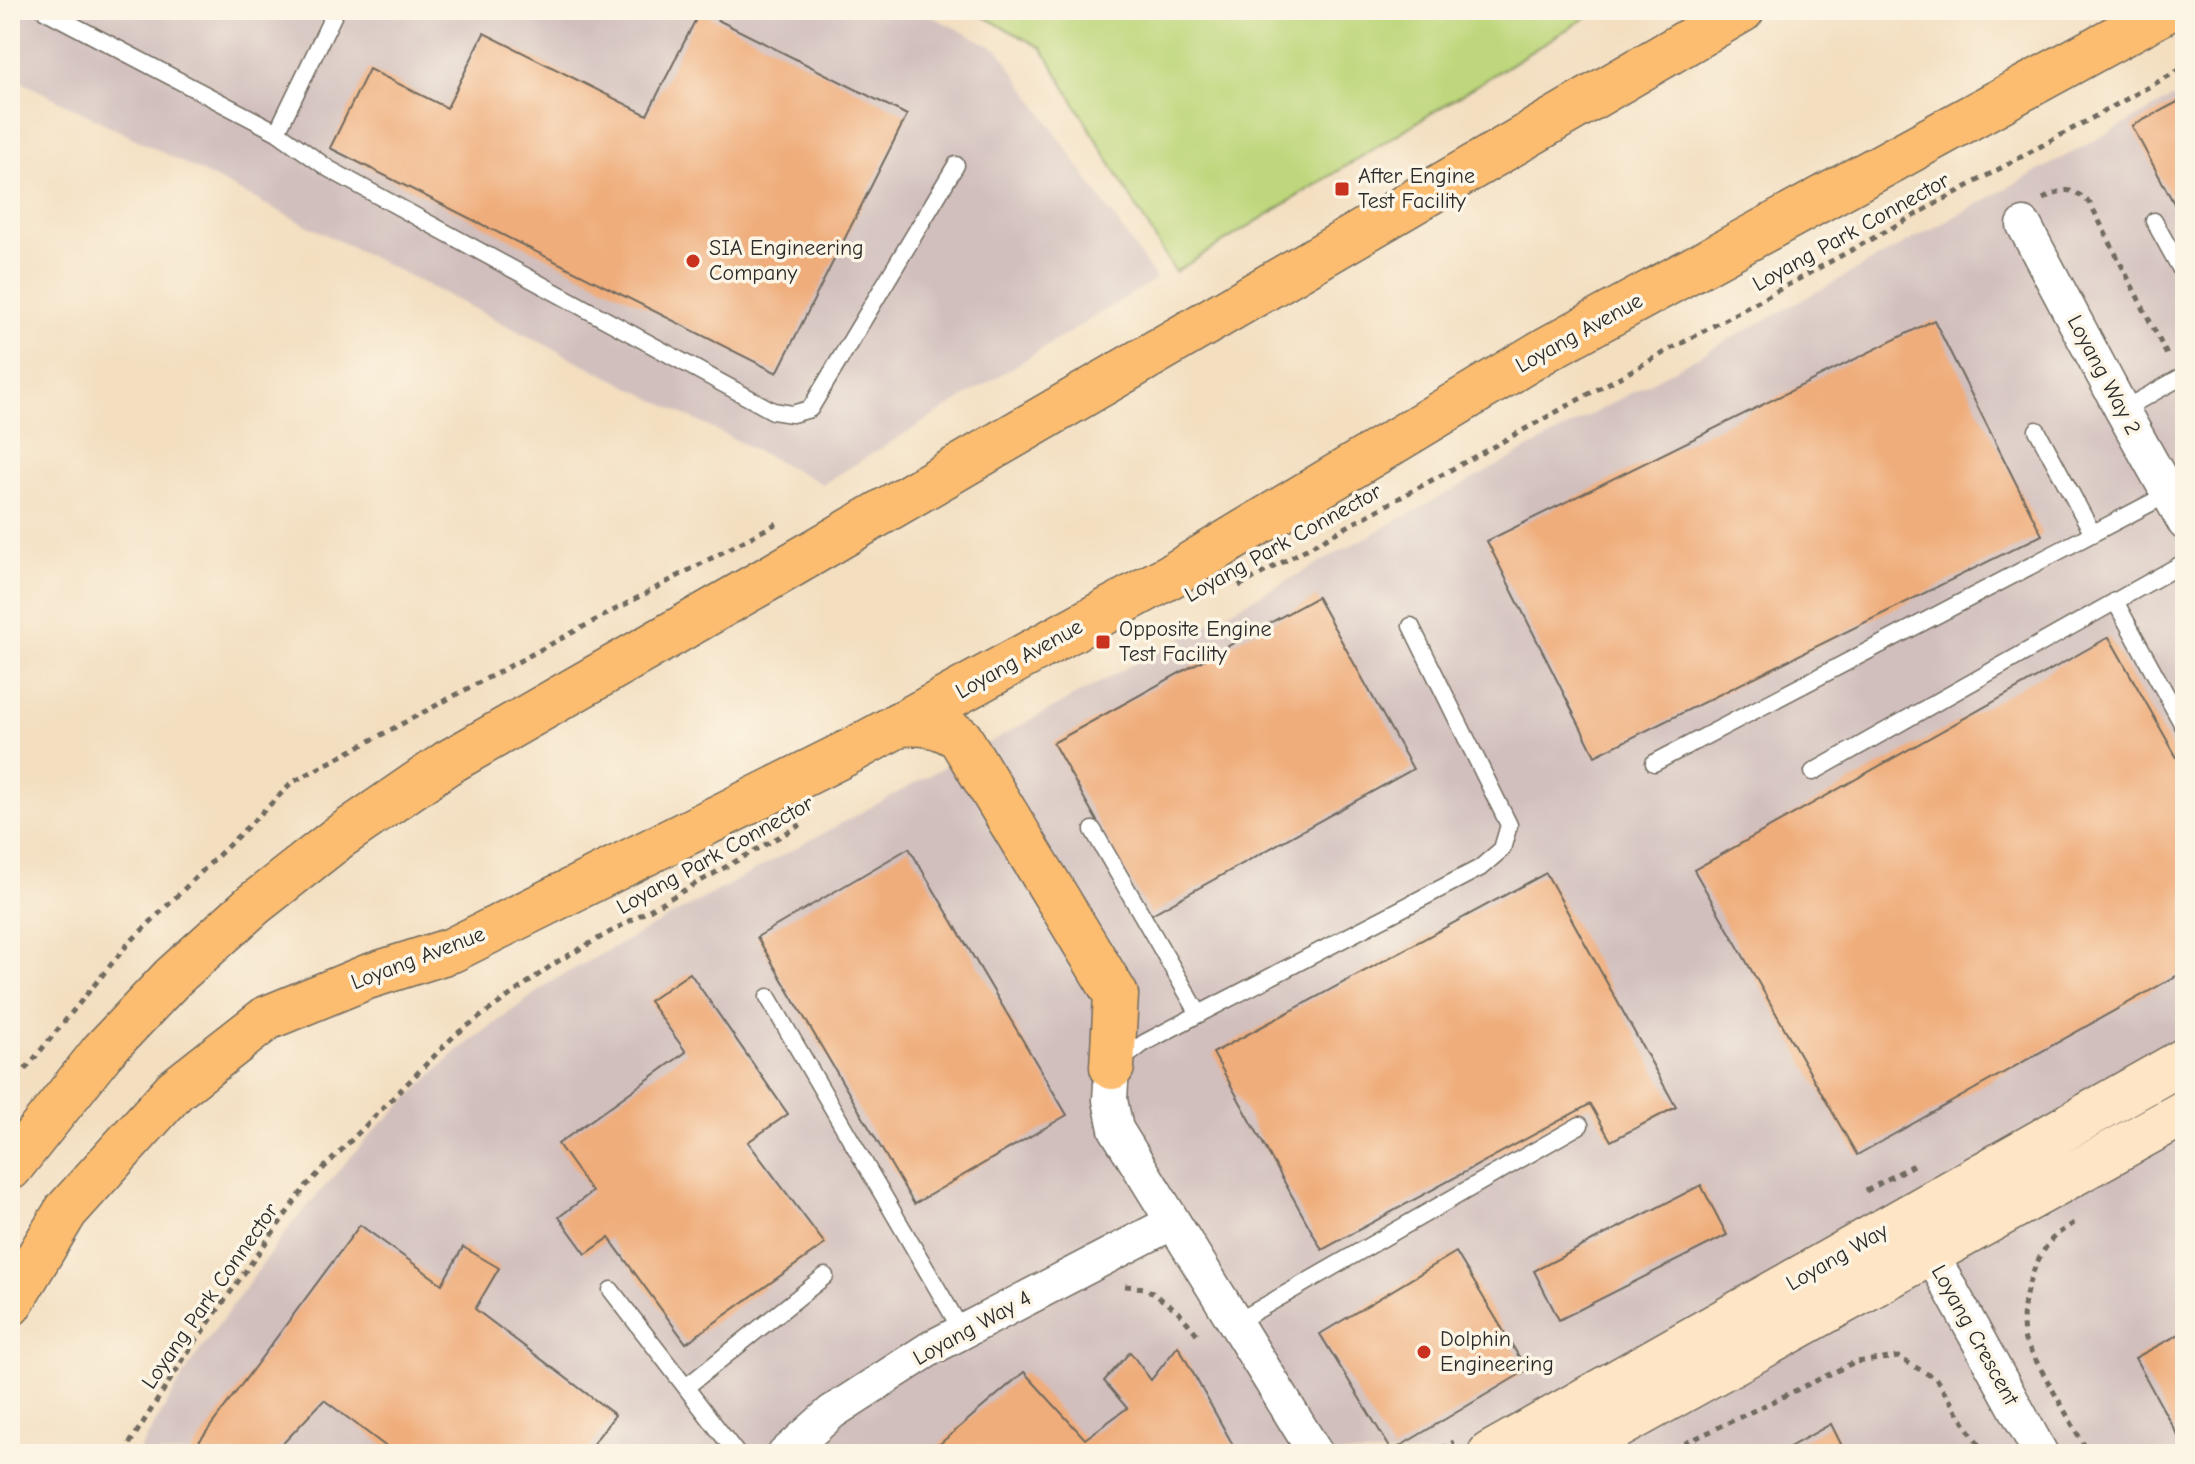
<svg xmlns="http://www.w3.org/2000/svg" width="2195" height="1464" font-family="'Comic Neue',sans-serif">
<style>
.industrial{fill:#d1bfbd}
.green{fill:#bed77b;stroke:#748153;stroke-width:2}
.building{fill:#efad7b}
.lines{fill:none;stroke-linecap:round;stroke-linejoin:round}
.lane-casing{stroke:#716a5f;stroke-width:19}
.street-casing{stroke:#716a5f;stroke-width:37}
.secondary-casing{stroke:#716a5f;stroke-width:47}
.primary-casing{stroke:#716a5f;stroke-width:47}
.path{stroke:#716a5f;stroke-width:5;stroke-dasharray:6 6;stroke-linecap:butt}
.lane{stroke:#fff;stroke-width:16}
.street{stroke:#fff;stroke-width:34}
.secondary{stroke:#fee5c5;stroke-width:44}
.primary{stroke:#fcbd6f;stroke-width:44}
.poi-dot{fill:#c8321e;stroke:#fcf5e5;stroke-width:3}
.labels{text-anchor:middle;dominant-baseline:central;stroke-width:7;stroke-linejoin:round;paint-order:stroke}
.poi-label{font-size:22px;fill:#2b2b2b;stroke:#fcf5e5;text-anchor:start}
.street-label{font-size:22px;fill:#2b2b2b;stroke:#fcf5e5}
</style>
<rect width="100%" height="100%" fill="#fcf5e5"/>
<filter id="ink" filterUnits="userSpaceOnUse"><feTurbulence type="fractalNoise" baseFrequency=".0125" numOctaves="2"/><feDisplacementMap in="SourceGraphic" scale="16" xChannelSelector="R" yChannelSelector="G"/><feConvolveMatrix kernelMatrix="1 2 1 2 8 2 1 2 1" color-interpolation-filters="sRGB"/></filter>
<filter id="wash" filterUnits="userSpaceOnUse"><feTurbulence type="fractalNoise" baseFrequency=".006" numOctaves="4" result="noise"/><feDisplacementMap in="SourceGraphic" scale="32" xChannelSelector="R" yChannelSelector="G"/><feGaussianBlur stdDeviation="1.8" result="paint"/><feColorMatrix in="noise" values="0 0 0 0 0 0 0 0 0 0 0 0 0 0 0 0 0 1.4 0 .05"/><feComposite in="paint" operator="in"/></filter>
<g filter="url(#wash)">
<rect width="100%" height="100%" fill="#f3dec0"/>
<!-- industrial -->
<path class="industrial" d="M10,10H919L999,50L1156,279L823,484L10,76Z
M2185,91V1454H137L193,1360L291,1225L371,1134L456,1052L552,981Z"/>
<!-- green -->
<path class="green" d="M971,10H1598L1175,272L1042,48Z"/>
<g id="blocks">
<!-- building -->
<path class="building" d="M700,11L907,115L777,373L330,148L369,69L447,108L484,33L647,115Z
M2185,98V224L2132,126Z
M1934,320L2042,535L1595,756L1487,541Z
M1317,597L1413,769L1150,915L1053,743Z
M2109,637L2185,772V971L1857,1155L1694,870Z
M909,848L1067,1115L914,1204L757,937Z
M1546,873L1676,1107L1611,1141L1590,1104L1322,1250L1213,1053Z
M690,973L788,1114L748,1142L825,1244L686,1343L609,1238L586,1254L559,1217L592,1192L558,1144L686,1052L649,1001Z
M1701,1185L1727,1235L1559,1320L1534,1271Z
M360,1225L442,1284L463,1247L499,1268L475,1309L615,1415L585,1454H396L324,1400L273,1454H190Z
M1456,1252L1527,1370L1392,1451L1320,1334Z
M2185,1331V1449L2135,1358Z
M1178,1346L1238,1454H928L1024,1372L1085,1439L1127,1408L1104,1381L1130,1352L1151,1380Z
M1831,1424L1846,1454H1777Z"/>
</g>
</g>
<g filter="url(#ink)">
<use href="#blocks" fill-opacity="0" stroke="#716a5f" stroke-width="2"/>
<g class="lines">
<defs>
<path id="lane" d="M44,10L277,132L329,169L773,411L792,414L810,409L956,165
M277,132L336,10
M2154,221L2185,277
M2122,410L2185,375
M2037,430L2093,534
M2115,601L2185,729
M1654,763L2168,494
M1813,772L2185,562
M1093,830L1199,1014
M768,997L962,1331
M1119,1062L1144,1043L1199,1014L1480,868L1502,849L1509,825L1411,626
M611,1290L737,1454
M1235,1323L1580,1125
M686,1387L825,1276"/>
<path id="street" d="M2024,225L2122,410L2185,523
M1112,1067L1110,1100L1116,1129L1316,1454
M1920,1234L2041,1454
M785,1454L832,1412L931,1348L1173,1222"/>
<path id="secondary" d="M1490,1454L2185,1060
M1568,1454L2185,1112"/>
<path id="primary" d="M899,724C923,722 939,724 960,738L1116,995L1112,1067
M10,1168L103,1051L173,977L254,904L338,838L447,763L766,580L1742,10
M10,1304L66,1211L175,1090L267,1018L367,977L452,950L851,751L1176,573L1547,349L2167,10"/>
</defs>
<!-- lane casing -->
<use href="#lane" class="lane-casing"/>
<!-- street casing -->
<use href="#street" class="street-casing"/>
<!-- secondary casing -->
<use href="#secondary" class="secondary-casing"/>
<!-- primary casing -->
<use href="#primary" class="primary-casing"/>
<!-- path -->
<path class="path" d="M2043,199C2065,188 2070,186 2090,203L2168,357
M1239,586L2185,67
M10,1088L127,945L293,782L781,521
M1866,1191L1913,1165
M2074,1223C2067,1228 2059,1232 2053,1238C2031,1263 2018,1308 2025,1341L2089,1454
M1125,1286L1145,1288L1177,1310L1197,1334
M123,1454L188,1352L306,1186L455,1035L555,963L802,824
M1430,1454L1454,1442
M1663,1454L1855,1362L1898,1357L1936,1379L1985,1454"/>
<!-- lane -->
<use href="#lane" class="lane"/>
<!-- street -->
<use href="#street" class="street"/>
<!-- secondary -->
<use href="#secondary" class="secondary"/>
<!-- primary -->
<use href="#primary" class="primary"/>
</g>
</g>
<!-- markers -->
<g class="poi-dot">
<rect x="1334" y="181" width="16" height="16" rx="4"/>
<circle cx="693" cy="261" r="8"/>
<rect x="1095" y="634" width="16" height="16" rx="4"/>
<circle cx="1424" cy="1352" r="8"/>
</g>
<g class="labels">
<!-- poi labels -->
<g class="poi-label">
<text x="1358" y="176">After Engine<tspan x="1358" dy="25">Test Facility</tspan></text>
<text x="709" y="248">SIA Engineering<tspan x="709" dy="25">Company</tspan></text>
<text x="1119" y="629">Opposite Engine<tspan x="1119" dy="25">Test Facility</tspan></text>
<text x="1440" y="1339">Dolphin<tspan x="1440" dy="25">Engineering</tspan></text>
</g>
<!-- street labels -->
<g class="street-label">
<text transform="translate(1851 232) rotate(-29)">Loyang Park Connector</text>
<text transform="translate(1579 333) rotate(-29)">Loyang Avenue</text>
<text transform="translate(2104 375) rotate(62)">Loyang Way 2</text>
<text transform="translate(1283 543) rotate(-29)">Loyang Park Connector</text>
<text transform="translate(1019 659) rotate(-29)">Loyang Avenue</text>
<text transform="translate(715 855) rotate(-29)">Loyang Park Connector</text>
<text transform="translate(418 958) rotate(-21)">Loyang Avenue</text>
<text transform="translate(1837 1257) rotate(-30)">Loyang Way</text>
<text transform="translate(210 1296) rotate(-55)">Loyang Park Connector</text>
<text transform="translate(972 1328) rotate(-29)">Loyang Way 4</text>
<text transform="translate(1975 1335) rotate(61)">Loyang Crescent</text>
</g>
</g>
<!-- margin -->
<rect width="2195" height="1464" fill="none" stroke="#fcf5e5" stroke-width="40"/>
</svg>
